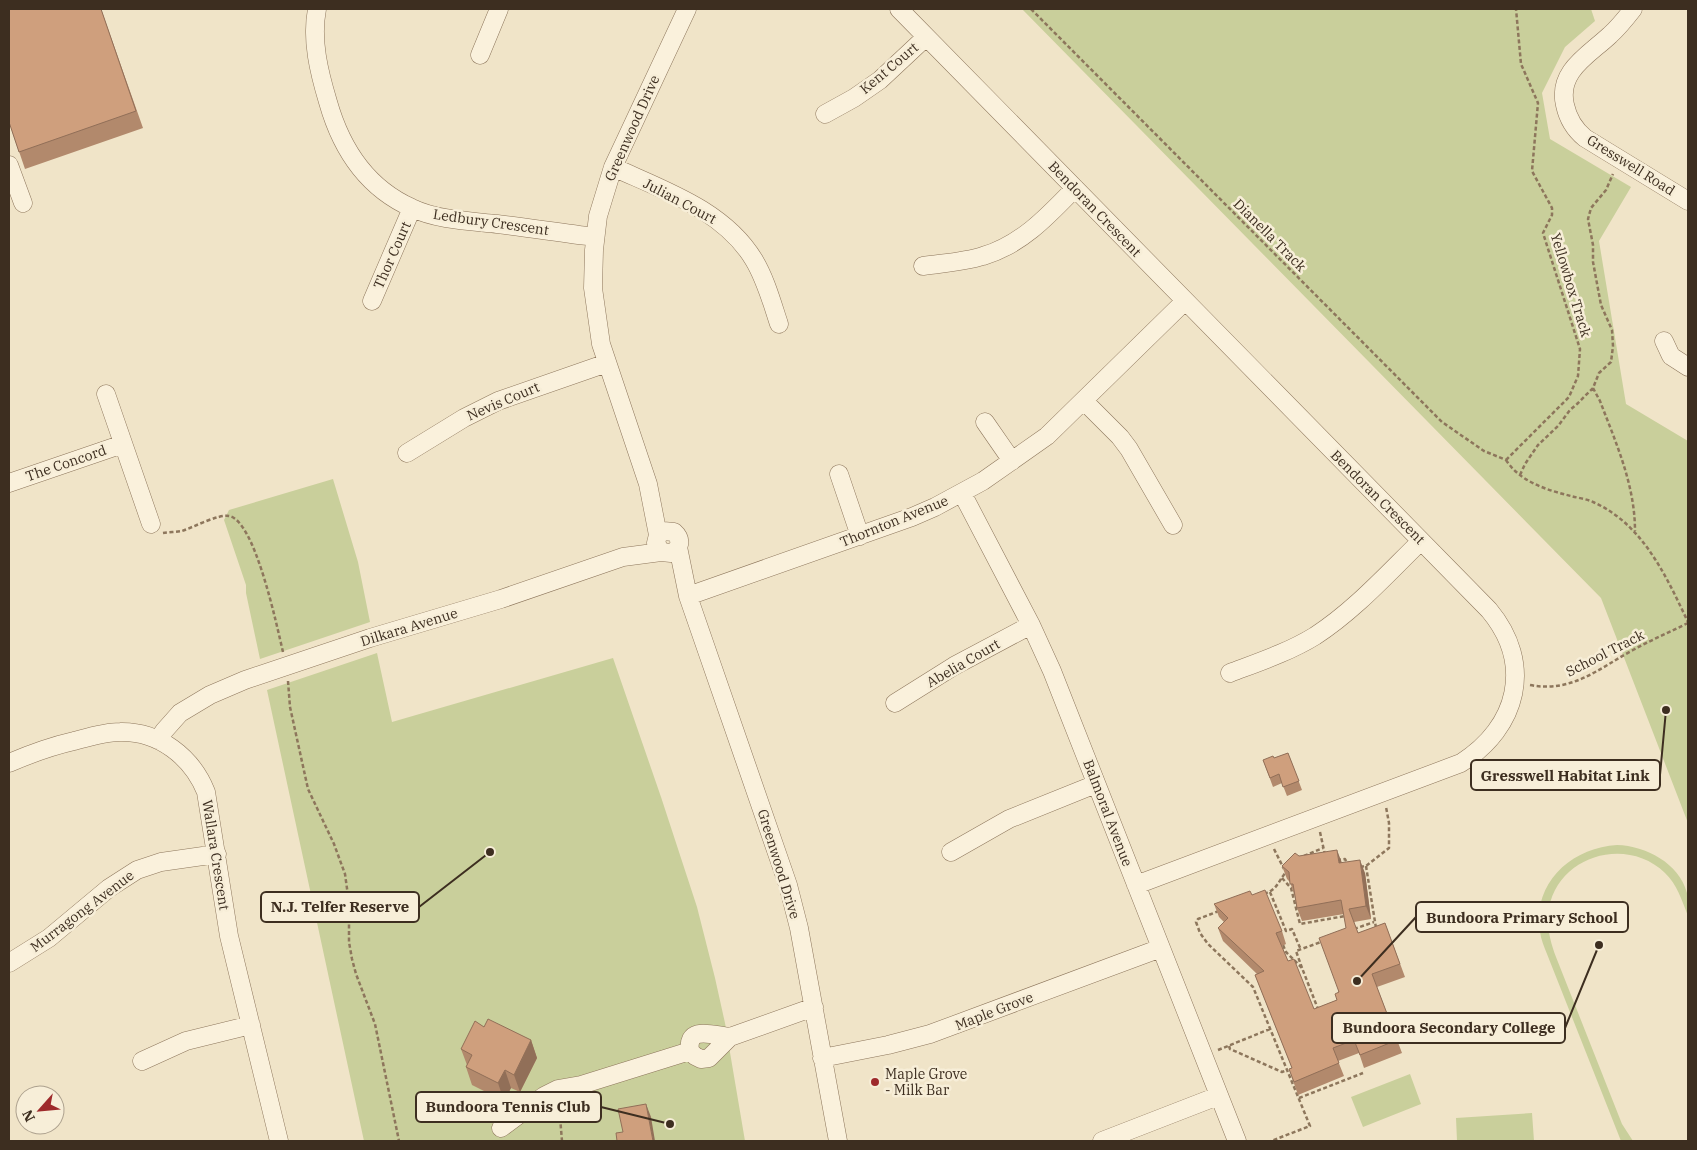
<svg xmlns="http://www.w3.org/2000/svg" width="1697" height="1150" font-family="'IBM Plex Serif',serif">
<style>
.green{fill:#c9cf9b}
.lines{fill:none;stroke-linecap:round;stroke-linejoin:round}
.minor-casing{stroke:#8d765c;stroke-width:19}
.path{stroke:#8d765c;stroke-width:2.5;stroke-dasharray:4 2.5;stroke-linecap:butt}
.minor{stroke:#faf1dc;stroke-width:18}
.wall{fill:#b2896c}
.shaded-wall{fill:#916f58}
.building{fill:#cf9f7d;stroke:#916f58}
.poi-dot{fill:#9e2a2b;stroke:#f7eed8;stroke-width:2}
.labels{text-anchor:middle;dominant-baseline:central;stroke-width:5;stroke-linejoin:round;paint-order:stroke}
.street-label{font-size:14px;fill:#3d2e20;stroke:#f7eed8}
.poi-label{font-size:14px;fill:#3d2e20;stroke:#f7eed8;text-anchor:start}
.leader{fill:none;stroke:#3d2e20;stroke-width:2}
.callout-dot{fill:#3d2e20;stroke:#f7eed8;stroke-width:2}
.callout{fill:#f7eed8;stroke:#3d2e20;stroke-width:2}
.callout-label{font-size:15px;text-anchor:middle;font-weight:bold;fill:#3d2e20}
</style>
<rect width="100%" height="100%" fill="#f0e4c8"/>
<!-- green -->
<path class="green" d="M1022,9H1591L1595,21L1565,47L1542,93L1550,139L1631,187L1599,241L1626,404L1688,441V823L1601,598Z
M333,479L358,562L370,622L260,659L246,593V585L224,520L229,510Z
M377,653L392,722L613,658L661,797L697,907L715,978L725,1023L745,1141H364L267,690Z
M1617,845C1646,846 1679,863 1687,893C1690,900 1688,909 1688,916C1682,901 1677,884 1665,873C1627,836 1559,855 1549,908C1546,925 1550,941 1556,957L1622,1124L1633,1141H1621L1547,954C1544,947 1541,939 1540,932C1532,883 1571,848 1617,845Z
M1410,1074L1421,1104L1363,1127L1351,1097Z
M1532,1113L1534,1141H1457L1456,1118Z"/>
<g class="lines">
<defs>
<path id="minor" d="M317,9C311,40 319,72 328,102C341,148 367,188 412,208C437,220 469,221 497,224C530,228 562,233 595,237
M899,9L1489,610C1534,664 1518,727 1461,763L1136,885
M1633,9C1626,18 1619,27 1610,35C1589,55 1557,71 1565,105C1568,119 1574,129 1585,138L1688,201
M480,55L499,9
M825,114L854,98L880,80L926,37
M9,165L23,203
M613,167C663,190 724,210 754,260C766,280 772,303 779,324
M923,266C943,263 964,262 983,256C1021,245 1048,216 1075,188
M372,301L412,208
M1664,341L1671,356
M1671,356L1688,367
M106,394L151,524
M1084,401L1120,437L1129,449L1173,525
M985,422L1012,461
M407,453L464,418L498,401L607,363
M839,474L860,536
M9,483L123,444
M962,493L1031,625L1052,671L1237,1141
M658,535L648,484L601,344L593,288L594,250L598,216L613,167L687,9
M678,547L688,596L788,885L799,928L838,1141
M688,596L912,517L935,507L983,481L1047,436L1185,301
M1230,673C1259,662 1289,652 1315,636C1355,610 1387,574 1421,541
M895,703L954,666L1031,625
M158,740L164,731L180,713L210,695L245,680L370,638L501,599L623,557L661,552L671,553C681,549 682,539 674,532L663,531L658,535L656,543L661,552
M9,763C30,754 52,746 74,741C89,737 105,732 120,732C159,731 192,757 206,792L229,936L279,1141
M951,852L1009,819L1096,784
M9,963L49,938L109,888L137,870L161,862L217,854
M730,1037C715,1036 686,1024 690,1051L695,1056L701,1059L709,1058L730,1037L814,1007
M822,1058L888,1045L930,1034L1161,948
M142,1061L186,1041L251,1025
M501,1128L544,1096L558,1089L581,1085L690,1051
M1102,1141L1218,1096"/>
</defs>
<!-- minor casing -->
<use href="#minor" class="minor-casing"/>
<!-- path -->
<path class="path" d="M1031,9L1442,422L1484,451L1506,460
M1593,388L1600,401C1616,443 1635,485 1635,531
M1506,460L1569,397L1578,376L1580,349L1543,233L1552,215V208L1532,171L1538,103L1521,64L1516,9
M1506,460C1520,482 1547,490 1571,496C1578,498 1587,499 1593,502C1643,524 1666,576 1688,622
M1520,475L1525,464L1538,445L1558,426L1570,410L1577,404L1593,388L1599,373L1611,362L1613,346L1612,330L1601,305L1593,262V245L1588,219L1591,208L1606,190L1613,174
M163,533C169,532 176,532 182,531C194,527 218,514 229,516C255,520 277,627 283,652
M288,681L290,707L308,789L334,844L345,874L349,903V942L352,959L356,974L375,1024L399,1141
M1530,685C1572,693 1598,669 1633,650C1651,640 1670,632 1688,623
M1320,832L1325,855
M1274,849L1284,869
M1304,856L1323,848
M1337,860L1345,859L1347,863
M1366,866L1376,928
M1360,867L1366,866L1389,848V823L1386,807
M1282,878L1291,888L1300,924L1345,916
M1270,892L1286,931L1292,929L1301,950
M1264,894C1278,889 1277,883 1286,872
M1219,911L1198,919L1196,922L1200,933L1208,944L1253,987L1310,1126L1271,1141
M1354,929L1374,922
M1283,945L1286,952L1302,968L1318,1009
M1302,968L1296,951L1321,942
M1229,1046L1230,1049L1282,1072L1287,1070
M1218,1050L1270,1029
M1299,1098L1363,1073
M559,1105L562,1141"/>
<!-- minor -->
<use href="#minor" class="minor"/>
</g>
<!-- wall -->
<path class="wall" d="M101,9L143,128L25,169L9,122Z
M1288,753L1302,790L1287,796L1282,783L1273,787L1263,760L1274,758Z
M1299,856L1342,863L1365,873L1371,919L1354,922L1358,933L1385,923L1405,977L1377,987L1402,1053L1364,1068L1359,1053L1338,1061L1344,1076L1298,1095L1289,1069L1292,1068L1255,975L1257,974L1223,941L1218,928L1224,922L1219,917L1214,904L1252,895L1282,931L1286,944L1282,946L1288,961L1314,1009L1337,1000L1346,928L1344,914L1302,921L1297,908L1295,897L1290,882L1287,879L1282,866Z
M484,1027L531,1040L537,1058L520,1092L511,1088L504,1101L472,1085L466,1067L467,1065L461,1049Z"/>
<!-- shaded-wall -->
<path class="shaded-wall" d="M1337,850L1342,863L1344,876L1339,863Z
M1360,860L1365,873L1371,919L1366,906Z
M531,1040L537,1058L520,1092L514,1075Z
M505,1070L511,1088L504,1101L498,1083Z
M646,1104L651,1117L655,1141H653Z"/>
<!-- building -->
<path class="building" d="M9,9H101L136,111L19,152L9,122Z
M1288,753L1299,781L1283,787L1279,774L1270,778L1263,760L1273,756L1274,758Z
M1337,850L1339,863L1360,860L1366,906L1349,909L1358,933L1385,923L1400,964L1372,974L1397,1040L1360,1055L1354,1040L1333,1048L1339,1063L1294,1082L1289,1069L1292,1068L1255,975L1264,971L1218,928L1228,918L1214,904L1250,891L1252,895L1265,890L1282,931L1276,933L1288,961L1294,959L1314,1009L1337,1000L1335,994L1339,992L1319,938L1346,928L1341,900L1297,908L1293,884H1290L1289,872L1282,866L1295,853L1299,856Z
M488,1019L531,1040L514,1075L505,1070L498,1083L466,1067L472,1055L461,1049L475,1021L484,1027Z
M646,1104L653,1141H617L616,1133L623,1132L618,1109Z"/>
<!-- markers -->
<circle class="poi-dot" cx="875" cy="1082" r="5"/>
<g class="labels">
<!-- street labels -->
<g class="street-label">
<text transform="translate(889 68) rotate(-40)">Kent Court</text>
<text transform="translate(632 128) rotate(-66)">Greenwood Drive</text>
<text transform="translate(1631 165) rotate(32)">Gresswell Road</text>
<text transform="translate(680 201) rotate(28)">Julian Court</text>
<text transform="translate(1095 209) rotate(46)">Bendoran Crescent</text>
<text transform="translate(491 222) rotate(8)">Ledbury Crescent</text>
<text transform="translate(1270 235) rotate(45)">Dianella Track</text>
<text transform="translate(392 255) rotate(-66)">Thor Court</text>
<text transform="translate(1571 285) rotate(73)">Yellowbox Track</text>
<text transform="translate(503 401) rotate(-23)">Nevis Court</text>
<text transform="translate(66 463) rotate(-19)">The Concord</text>
<text transform="translate(1378 497) rotate(45)">Bendoran Crescent</text>
<text transform="translate(894 521) rotate(-22)">Thornton Avenue</text>
<text transform="translate(409 627) rotate(-17)">Dilkara Avenue</text>
<text transform="translate(1605 653) rotate(-27)">School Track</text>
<text transform="translate(963 663) rotate(-30)">Abelia Court</text>
<text transform="translate(1108 813) rotate(69)">Balmoral Avenue</text>
<text transform="translate(216 855) rotate(81)">Wallara Crescent</text>
<text transform="translate(779 864) rotate(73)">Greenwood Drive</text>
<text transform="translate(82 911) rotate(-37)">Murragong Avenue</text>
<text transform="translate(994 1011) rotate(-21)">Maple Grove</text>
</g>
<!-- poi labels -->
<g class="poi-label">
<text x="885" y="1074">Maple Grove<tspan x="885" dy="16">- Milk Bar</tspan></text>
</g>
</g>
<!-- callouts -->
<path class="leader" d="M1666 710L1660 775M490 852L419 907M1357 981L1416 917M1599 945L1565 1028M670 1124L601 1107"/>
<g class="callout-dot">
<circle cx="1666" cy="710" r="5"/>
<circle cx="490" cy="852" r="5"/>
<circle cx="1357" cy="981" r="5"/>
<circle cx="1599" cy="945" r="5"/>
<circle cx="670" cy="1124" r="5"/>
</g>
<g class="callout">
<rect x="1471" y="760" width="189" height="30" rx="5"/>
<rect x="261" y="892" width="158" height="30" rx="5"/>
<rect x="1416" y="902" width="212" height="30" rx="5"/>
<rect x="1332" y="1013" width="233" height="30" rx="5"/>
<rect x="416" y="1092" width="185" height="30" rx="5"/>
</g>
<g class="callout-label">
<text x="1565" y="781">Gresswell Habitat Link</text>
<text x="340" y="912">N.J. Telfer Reserve</text>
<text x="1522" y="923">Bundoora Primary School</text>
<text x="1449" y="1033">Bundoora Secondary College</text>
<text x="508" y="1112">Bundoora Tennis Club</text>
</g>
<!-- border -->
<rect width="1697" height="1150" fill="none" stroke="#3d2e20" stroke-width="20"/>
<!-- north arrow -->
<g transform="translate(40 1110) rotate(243)"><circle r="24" fill="#f7eed8" stroke="#ada18e"/>
<path d="M0-4L9 19L0 12L-9 19Z" fill="#9e2a2b"/>
<text y="-8" font-size="14" font-weight="bold" text-anchor="middle" fill="#3d2e20">N</text>
</g>
</svg>
